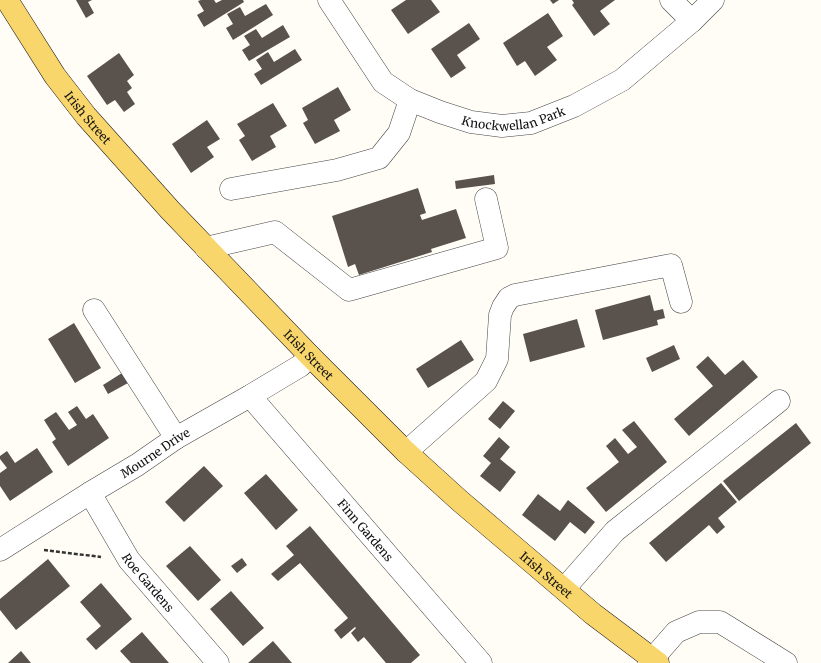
<svg xmlns="http://www.w3.org/2000/svg" width="821" height="663" font-family="Merriweather,serif">
<style>
.building{fill:#5a524d}
.lines{fill:none;stroke-linecap:round;stroke-linejoin:round}
.minor-casing{stroke:#444;stroke-width:23}
.major-casing{stroke:#222;stroke-width:23}
.path{stroke:#333;stroke-width:2.5;stroke-dasharray:4 2;stroke-linecap:butt}
.minor{stroke:#fff;stroke-width:22}
.major{stroke:#f9d66b;stroke-width:22}
.labels{text-anchor:middle;dominant-baseline:central;stroke-width:4;stroke-linejoin:round;paint-order:stroke}
.street-label{font-size:12px;fill:#111;stroke:#fff}
</style>
<rect width="100%" height="100%" fill="#fffdf5"/>
<!-- building -->
<path class="building" d="M76,0H92L88,2L94,13L86,18Z
M201,0H214L216,3L222,0H243L244,2L204,27L197,15L204,11L198,1Z
M406,0H431L440,12L408,34L391,10Z
M550,0H559L553,4Z
M572,0H615L600,11L610,24L594,36L572,5L574,3Z
M266,4L273,15L233,40L226,28L233,24L227,14L240,7L245,16Z
M548,13L563,36L547,47L557,60L535,76L525,61L517,66L503,43Z
M469,23L480,39L457,55L466,68L451,78L431,49Z
M283,25L290,37L249,61L242,50L250,45L244,36L256,29L262,38Z
M295,49L302,60L261,85L254,74L262,69L256,60L268,52L274,62Z
M119,53L134,75L127,81L132,88L127,92L135,104L124,112L115,100L107,105L87,76Z
M338,87L351,110L334,120L340,131L315,144L303,123L308,120L302,108Z
M273,103L287,126L270,136L276,147L252,161L239,140L245,136L237,124Z
M207,120L220,139L207,147L214,157L191,173L172,144Z
M494,175L495,184L456,189L455,181Z
M418,188L426,213L420,215L422,220L456,209L466,238L431,249L432,252L359,275L355,264L348,267L332,216Z
M650,295L654,311L663,309L665,318L657,320L658,325L603,340L595,310Z
M577,319L585,347L530,362L523,334Z
M74,323L101,368L75,383L48,339Z
M461,340L474,360L428,388L416,369Z
M674,345L680,359L652,372L646,358Z
M708,356L725,375L743,360L758,377L689,436L674,419L713,386L696,367Z
M122,373L128,383L108,394L103,385Z
M503,401L515,411L500,429L488,419Z
M77,406L86,419L93,414L109,438L68,466L52,442L56,439L44,420L56,412L69,430L77,425L68,412Z
M634,421L667,462L606,512L586,488L619,462L606,446L615,438L628,454L637,447L622,430Z
M796,423L811,443L739,501L723,481Z
M499,437L510,447L500,459L516,472L500,492L480,476L491,463L483,456Z
M37,448L53,472L10,501L0,486V473L7,468L0,459V456L7,451L15,463Z
M204,466L223,486L184,522L165,502Z
M266,474L298,510L276,530L244,493Z
M721,483L737,502L718,518L725,527L717,534L709,525L666,562L649,543Z
M538,494L560,511L568,500L595,522L585,534L570,522L555,541L522,515Z
M310,526L420,655L411,663H386L364,637L358,642L351,633L356,628L355,627L341,639L334,630L348,618L300,563L278,581L271,574L294,555L286,546Z
M190,546L221,580L198,601L166,566Z
M242,558L247,565L237,573L231,566Z
M48,559L70,586L16,630L0,610V599Z
M101,583L132,619L96,650L86,639L101,626L80,602Z
M231,591L264,628L243,646L210,609Z
M142,632L169,663H131L120,651Z
M273,641L292,663H248Z
M21,651L31,663H8Z"/>
<g class="lines">
<defs>
<g id="minor">
<path id="s1" d="M329,0L383,82L410,100L440,112L471,122L502,126L531,123L574,106L622,80L692,21L713,0"/>
<path d="M671,0L692,21"/>
<path d="M231,189L337,170L379,158L399,133L410,100"/>
<path d="M206,248L275,232L349,290L497,248L486,199"/>
<path d="M94,310L176,438"/>
<path id="s2" d="M250,396L481,663"/>
<path d="M406,452L486,381L497,359L500,315L503,307L509,298L515,295L671,265L681,302"/>
<path id="s3" d="M90,493L129,560L218,663"/>
<path id="s4" d="M0,550L90,493L137,465L176,438L250,396L300,366L310,356"/>
<path d="M564,589L615,531L779,401"/>
<path d="M649,663L676,632L699,622H720L786,663"/>
</g>
<g id="major">
<path id="s5" d="M7,0L55,76L86,116L170,210L310,356L406,452L460,501L593,614L658,663"/>
</g>
</defs>
<!-- minor casing -->
<use href="#minor" class="minor-casing"/>
<!-- major casing -->
<use href="#major" class="major-casing"/>
<!-- path -->
<path class="path" d="M44,550L101,557"/>
<!-- minor -->
<use href="#minor" class="minor"/>
<!-- major -->
<use href="#major" class="major"/>
</g>
<g class="labels">
<!-- street labels -->
<g class="street-label">
<text stroke="none"><textPath href="#s1" startOffset="239">Knockwellan Park</textPath></text>
<text stroke="none"><textPath href="#s5" startOffset="143">Irish Street</textPath></text>
<text stroke="none"><textPath href="#s5" startOffset="467">Irish Street</textPath></text>
<text stroke="none"><textPath href="#s4" startOffset="183">Mourne Drive</textPath></text>
<text stroke="none"><textPath href="#s2" startOffset="177">Finn Gardens</textPath></text>
<text stroke="none"><textPath href="#s5" startOffset="791">Irish Street</textPath></text>
<text stroke="none"><textPath href="#s3" startOffset="107">Roe Gardens</textPath></text>
</g>
</g>
</svg>
